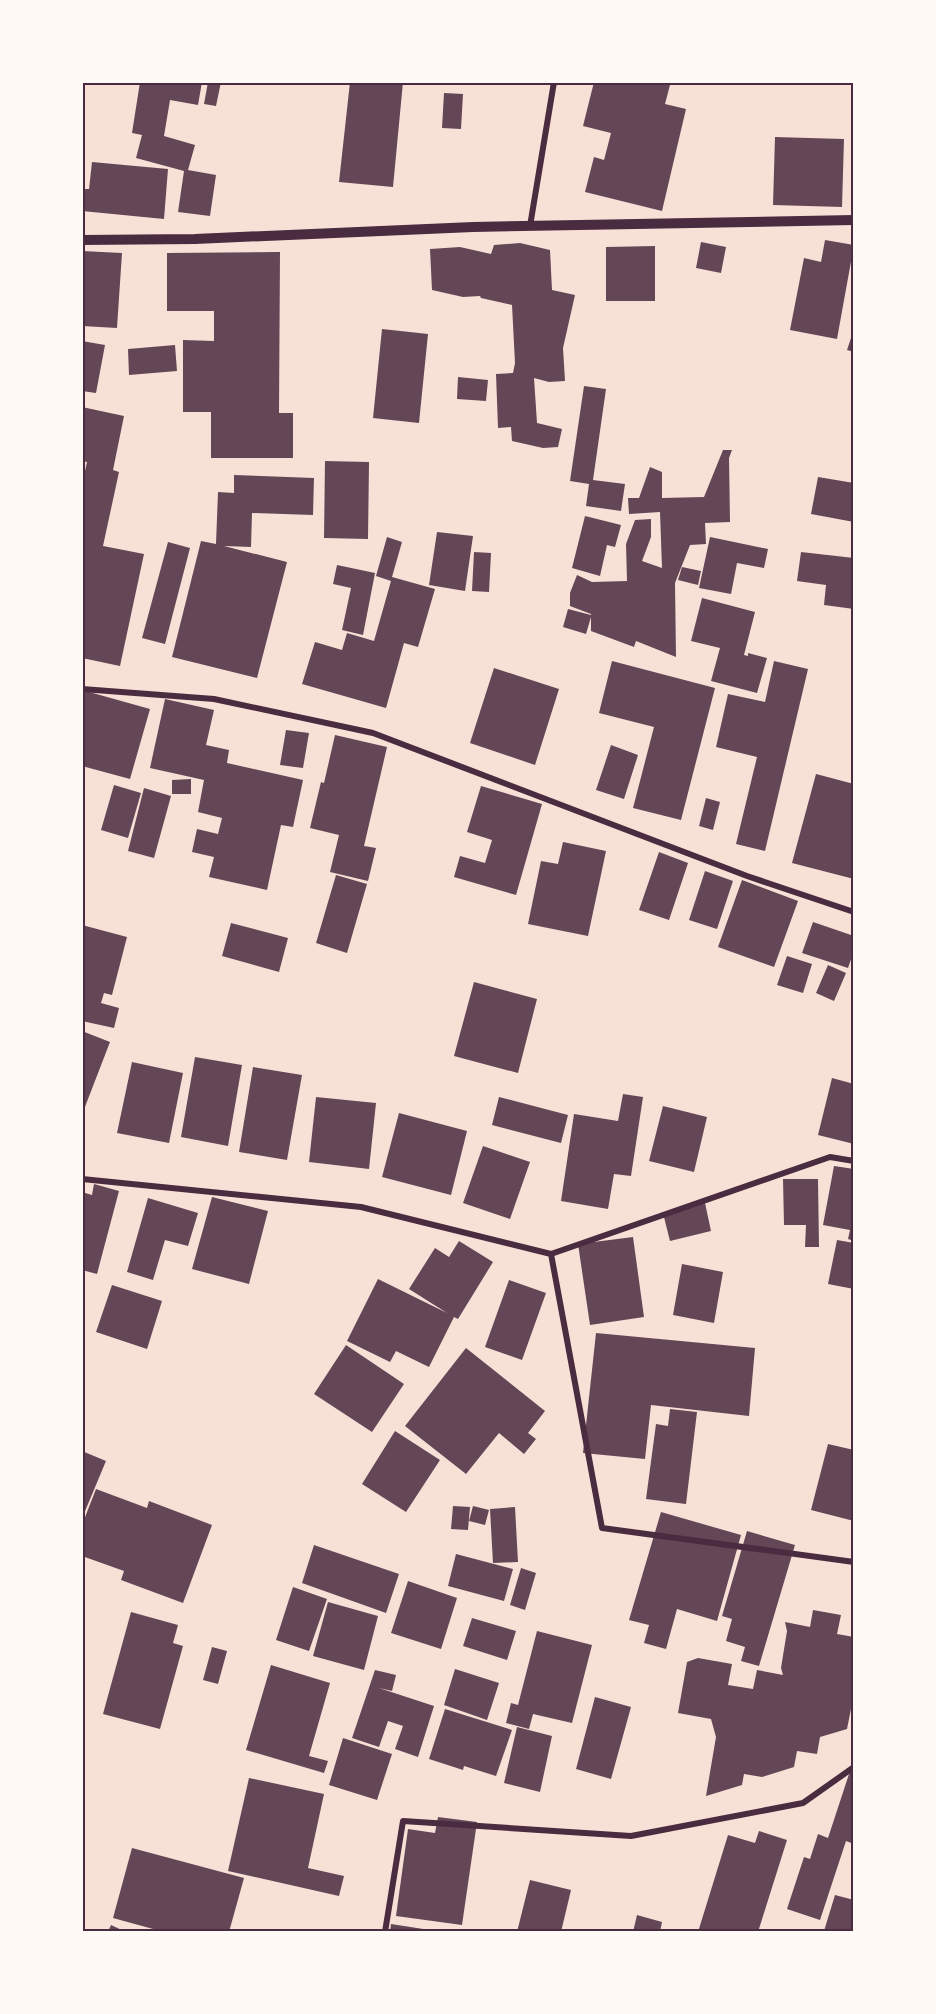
<svg xmlns="http://www.w3.org/2000/svg" width="936" height="2014" font-family="Overpass,sans-serif">
<style>
.building{fill:#644757}
.lines{fill:none;stroke-linecap:round;stroke-linejoin:round}
.minor{stroke:#4a2c40;stroke-width:6}
.tertiary{stroke:#4a2c40;stroke-width:10}
.neatline{fill:none;stroke:#4a2c40;stroke-width:2}
</style>
<rect width="100%" height="100%" fill="#f7e1d7"/>
<!-- building -->
<path class="building" d="M140,82H202L198,105L170,100L164,136L195,145L188,170L216,175L210,216L178,212L184,171L136,158L142,135L132,133Z
M208,82H221L216,106L204,104Z
M350,82H403L393,187L339,182Z
M594,82H659L670,85L665,104L686,109L662,211L585,192L594,157L604,160L611,133L583,126Z
M444,93L463,94L461,129L442,128Z
M775,137L844,139L842,207L773,205Z
M92,162L168,169L164,219L82,211V189H89Z
M825,240L854,245L837,339L790,330L804,258L821,262Z
M701,242L726,247L721,273L696,268Z
M520,243L550,250L552,290L575,295L563,348L565,381L549,382L534,378L537,423L562,429L558,447L543,448L512,441L511,427L498,428L496,374L513,373L515,363L512,305L481,298L480,296L463,297L432,290L430,249L460,247L491,254L494,245Z
M655,246V301H606V247Z
M82,251L122,253L117,328L82,326Z
M280,252L279,413H293V458H211V412H183V340L214,341V311H167V253Z
M382,329L428,334L419,423L373,418Z
M854,329V352L847,350Z
M82,341L105,345L96,393L82,391Z
M175,345L177,371L129,375L128,349Z
M458,377L488,380L486,401L457,399Z
M584,386L606,389L593,480L625,484L621,511L586,506L589,484L570,481Z
M82,407L124,416L113,470L119,472L103,546L144,554L120,666L82,658V484L87,462L82,461Z
M723,450H732L729,458L730,522L705,523L706,544L690,545L675,583L676,657L636,641L634,647L591,631V617L586,634L563,627L568,609L591,615V614L570,606V593L577,575L592,582L627,581L626,544L635,520L651,519V537L642,561L662,568L660,512L629,514L628,498H639L650,467L662,472V498L704,497Z
M325,461L369,462L368,539L324,538Z
M234,475L314,478L313,515L252,513L251,547L224,546L287,562L257,678L172,657L201,541L216,544L218,492L234,493Z
M818,477L854,483V522L811,514Z
M585,516L621,525L615,547L607,545L600,576L572,568Z
M437,532L473,536L465,591L429,585Z
M387,537L402,542L392,577L435,589L418,647L404,643L386,708L302,684L315,642L342,650L347,633L374,641L391,581L376,576Z
M710,537L768,549L764,568L737,563L731,594L699,588Z
M168,542L190,548L165,644L142,638Z
M474,552L491,553L489,592L472,591Z
M801,552L854,558V609L824,605L826,585L797,581Z
M337,565L375,573L363,635L342,630L351,588L333,584Z
M682,567L701,571L698,585L678,580Z
M702,598L755,612L744,655L748,656V653L767,658L757,693L711,681L720,648L691,641Z
M612,661L715,688L681,820L633,808L654,727L599,713Z
M774,661L808,669L765,851L736,844L757,757L716,747L728,694L765,702Z
M494,668L559,689L535,765L470,743Z
M82,690L150,709L130,779L82,766Z
M165,699L214,710L206,745L229,750L227,763L303,780L293,827L281,825L267,890L209,877L214,857L192,852L197,829L218,834L222,818L198,812L204,780L150,768Z
M286,730L309,733L303,768L280,765Z
M335,735L387,747L364,846L376,848L368,881L330,872L339,835L310,828L321,782L324,783Z
M611,745L638,755L624,799L596,790Z
M816,774L854,784V879L792,863Z
M191,779V794H172V780Z
M114,785L141,793L128,838L101,830Z
M481,786L542,804L516,895L454,877L460,856L485,863L492,840L467,832Z
M144,788L171,796L154,858L128,851Z
M706,798L720,802L713,830L699,826Z
M563,842L606,851L588,936L528,924L541,861L558,864Z
M659,852L688,863L669,920L639,910Z
M705,871L733,881L717,929L689,920Z
M336,875L367,884L347,953L316,943Z
M742,880L798,901L774,967L718,947Z
M813,922L854,936V951L848,968L802,953Z
M231,923L288,938L279,972L222,956Z
M82,925L127,937L112,995L104,993L101,1003L119,1008L114,1028L82,1021Z
M787,956L812,964L803,993L777,985Z
M828,965L846,973L834,1001L816,993Z
M474,982L537,999L518,1073L454,1056Z
M82,1031L110,1042L83,1112H82Z
M195,1057L242,1065L228,1146L181,1137Z
M132,1062L183,1073L169,1143L117,1133Z
M253,1067L302,1075L287,1160L239,1152Z
M832,1078L854,1084V1144L818,1135Z
M623,1094L643,1097L631,1176L614,1174L608,1209L561,1201L574,1114L618,1121Z
M316,1097L376,1103L369,1169L309,1162Z
M499,1097L568,1115L561,1143L492,1125Z
M663,1106L707,1117L694,1172L649,1161Z
M399,1113L467,1131L451,1195L382,1177Z
M483,1146L530,1162L510,1219L463,1203Z
M834,1166L854,1169V1241L848,1239L850,1230L823,1225Z
M783,1179H818L819,1247H805L806,1225H784Z
M94,1184L119,1191L97,1274L82,1270V1192L92,1195Z
M212,1197L268,1211L249,1284L192,1269Z
M148,1198L198,1213L188,1246L165,1240L153,1280L127,1272Z
M705,1203L711,1231L670,1241L663,1213Z
M633,1237L644,1317L590,1325L578,1244Z
M837,1240L854,1243V1289L828,1284Z
M459,1241L493,1262L458,1319L454,1317L429,1367L396,1351L390,1362L347,1341L378,1279L447,1313L409,1289L435,1248L449,1257Z
M682,1264L723,1272L714,1323L673,1315Z
M509,1280L546,1293L522,1360L485,1347Z
M112,1285L162,1301L147,1349L96,1332Z
M596,1333L755,1348L749,1416L651,1405L645,1459L583,1453Z
M346,1345L404,1384L372,1432L314,1394Z
M466,1348L545,1411L528,1433L536,1439L524,1454L499,1433L466,1474L405,1426Z
M670,1409L697,1412L686,1504L646,1499L656,1424L668,1426Z
M395,1431L440,1460L406,1512L362,1484Z
M828,1444L854,1450V1521L811,1510Z
M82,1451L106,1461L83,1516H82Z
M96,1489L147,1508L149,1501L212,1525L183,1603L121,1580L124,1571L82,1556V1525Z
M453,1506L470,1507L468,1530L451,1529Z
M473,1506L489,1510L485,1525L469,1521Z
M515,1507L518,1562L493,1563L490,1509Z
M661,1512L741,1535L717,1621L677,1609L666,1649L644,1643L649,1625L629,1620Z
M747,1531L795,1545L759,1666L741,1661L745,1647L726,1641L732,1619L722,1616Z
M314,1545L399,1574L386,1613L302,1583Z
M456,1554L513,1569L504,1601L448,1586Z
M521,1568L536,1573L525,1610L510,1605Z
M408,1581L457,1598L441,1649L391,1633Z
M293,1587L327,1599L309,1651L276,1640Z
M328,1602L378,1616L364,1670L313,1656Z
M813,1610L841,1615L837,1634L854,1637V1694L847,1729L820,1737L817,1754L797,1751L794,1767L762,1777L744,1774L742,1785L706,1796L716,1737L711,1719L678,1713L687,1662L698,1658L732,1664L728,1685L753,1689L757,1670L783,1675L781,1668L787,1631L785,1622L810,1627Z
M131,1612L178,1625L173,1643L183,1646L160,1729L103,1714Z
M472,1618L516,1631L507,1660L463,1646Z
M537,1631L592,1645L572,1723L533,1714L529,1729L506,1723L511,1703L518,1705Z
M212,1647L227,1651L218,1684L203,1680Z
M271,1665L330,1683L309,1756L328,1761L324,1773L246,1750Z
M455,1669L499,1683L487,1720L444,1705Z
M375,1670L396,1675L392,1691L379,1688L434,1706L418,1757L395,1749L403,1726L388,1721L379,1747L352,1738Z
M595,1697L631,1707L611,1779L576,1769Z
M445,1709L512,1730L496,1776L464,1766L463,1770L429,1759Z
M517,1727L552,1736L540,1792L504,1783Z
M343,1738L392,1754L377,1800L329,1785Z
M850,1771L854,1772V1844L846,1841L820,1920L787,1909L804,1857L810,1859L818,1834L828,1838Z
M249,1778L324,1794L308,1868L344,1876L339,1896L228,1871Z
M438,1817L477,1822L462,1925L396,1916L408,1829L435,1833Z
M759,1831L787,1840L758,1932H698L728,1835L755,1843Z
M132,1848L244,1878L229,1932H164L113,1918Z
M530,1880L571,1890L561,1932H517Z
M835,1895L854,1900L853,1932L824,1931Z
M637,1915L662,1922L660,1932H633Z
M391,1924L430,1930V1932H390Z
M111,1925L126,1932H108Z"/>
<g class="lines">
<!-- minor -->
<path class="minor" d="M530,226L554,82
M82,689L214,699L373,733L747,876L854,912
M82,1179L361,1207L551,1254L830,1157L854,1161
M551,1254L602,1528L854,1562
M385,1932L403,1821L631,1836L803,1803L854,1767"/>
<!-- tertiary -->
<path class="tertiary" d="M82,240L195,239L473,227L854,220"/>
</g>
<!-- border -->
<rect width="936" height="2014" fill="none" stroke="#fffaf5" stroke-width="168"/>
<rect x="84" y="84" width="768" height="1846" class="neatline"/>
</svg>
